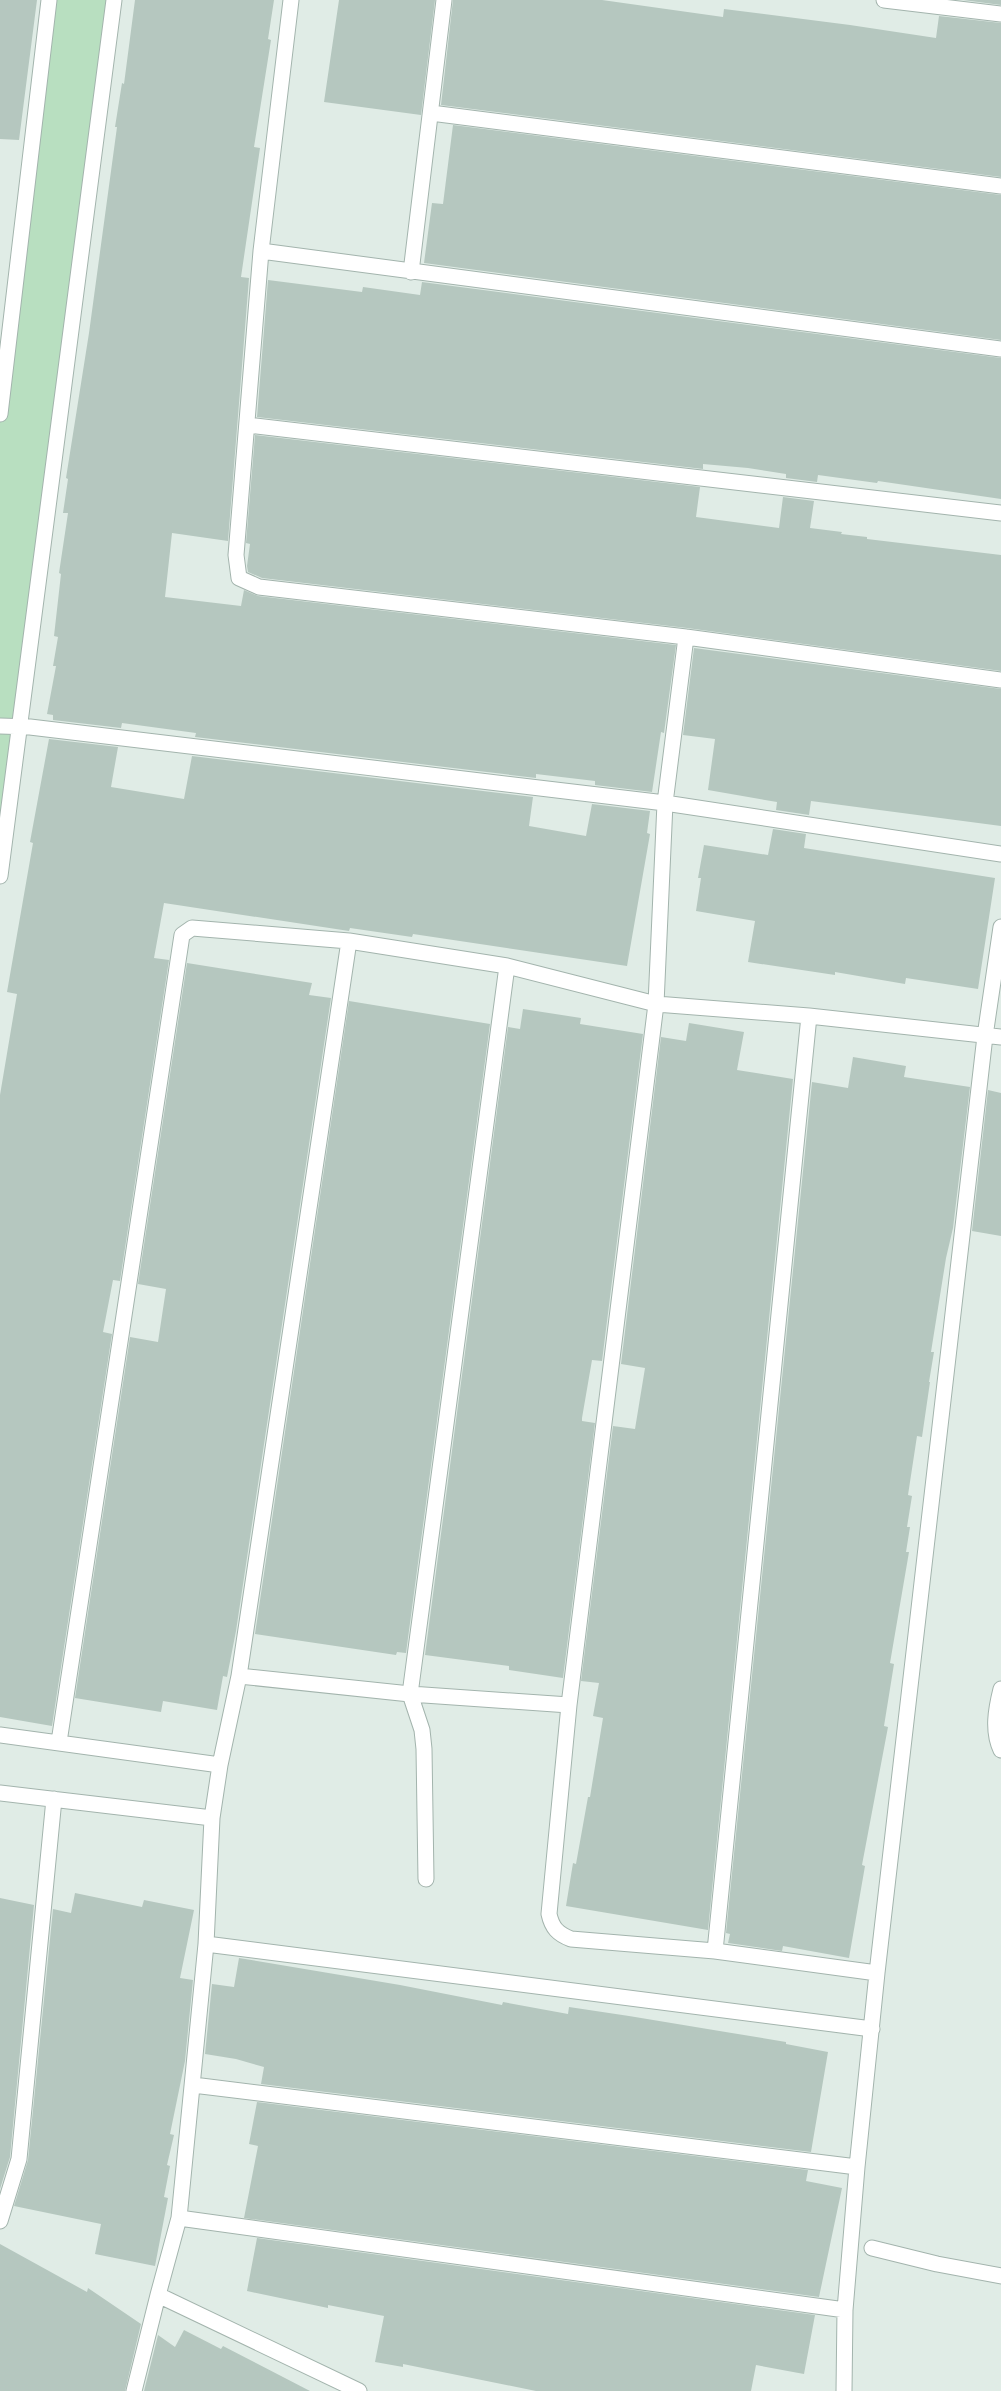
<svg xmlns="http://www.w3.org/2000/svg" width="1001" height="2391" font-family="Karla,sans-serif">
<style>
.green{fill:#b8dfc0}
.building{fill:#b5c7bf}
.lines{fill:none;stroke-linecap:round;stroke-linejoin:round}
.minor-casing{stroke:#a3b4ad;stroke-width:17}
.minor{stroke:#fff;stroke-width:15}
</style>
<rect width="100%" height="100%" fill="#e0ece6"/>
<!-- green -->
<path class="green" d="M49,0H114L0,876V414Z"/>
<!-- building -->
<path class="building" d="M0,0H37L19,140L0,139Z
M135,0H274L268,39L271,40L254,147L260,148L241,277L249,278L228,541L172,533L165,597L241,606L244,590L258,596L676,645L664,733L661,732L652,792L595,785V781L536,774V778L195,737L196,733L122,723L121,728L53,720V715L47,714L56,666H53L58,637L54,636L61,574L59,573L68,513H63L68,479L66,478L89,333L117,127H115L122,83L124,84Z
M339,0H435L421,115L324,102Z
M453,0H602L723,17L724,9L850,25L936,38L939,16L1001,23V177L441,105Z
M963,0H1001V5Z
M453,125L1001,195V340L424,263L432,203L443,204Z
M268,280L362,292L363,287L420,295L422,282L1001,358V499L878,481L877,483L818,475L817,482L786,478V474L748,468L703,464V469L257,417Z
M255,435L700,487L696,517L779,528L783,497L814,501L810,528L842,532L841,534L867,537V539L1001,555V671L687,628L262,578L248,572L247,566L250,544L246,543Z
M694,648L1001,689V826L811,801L809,815L776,810L777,802L708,790L715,739L683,735Z
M49,739L118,747L111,787L184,799L192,756L533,797L529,826L586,836L592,804L650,811L647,833L650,834L627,966L413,934L412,937L350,928L349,931L164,903L154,958L169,960L120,1281L113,1280L103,1332L112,1334L52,1726L0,1717V1095L17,994L7,992L33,843L30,842Z
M773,829L806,834L804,848L995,878L978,989L906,978L905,984L835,972V975L748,962L755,921L696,911L701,878H698L704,845L768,855Z
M187,963L312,983L309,995L331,998L236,1631L227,1677L223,1676L217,1710L163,1701L161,1712L75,1698L130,1337L158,1342L166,1289L138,1284Z
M349,1001L490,1024L406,1653L397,1652L396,1655L255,1634Z
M523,1009L581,1018L580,1024L643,1034L602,1361L592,1360L582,1418V1421L595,1423L563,1678L509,1670V1666L425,1655L508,1027L520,1029Z
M689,1023L744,1032L737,1070L793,1079L708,1930L566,1906L573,1863L576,1864L588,1797H590L603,1718L593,1716L599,1683L581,1681L613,1426L635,1429L645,1368L621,1364L661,1037L686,1041Z
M853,1057L906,1066L904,1077L970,1087L953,1228L946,1258L931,1352H934L929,1382H930L922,1437L917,1436L908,1495L912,1496L907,1527H910L906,1552H909L890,1663L894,1664L884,1726L888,1727L862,1865L865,1866L849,1958L783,1946L782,1951L728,1943L730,1934L726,1933L812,1082L848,1088Z
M988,1090L1001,1093V1236L972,1231Z
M75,1893L142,1907L144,1900L194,1910L180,1978L193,1980L185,2061L170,2134L174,2135L167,2165L170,2166L164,2197L168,2198L155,2266L95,2254L101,2224L14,2206L28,2160L53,1909L71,1913Z
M0,1898L34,1905L10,2157L0,2189Z
M239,1958L400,1985L502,2005L503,2002L568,2014L569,2007L629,2016L786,2042V2044L828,2052L811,2152L261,2084L264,2067L236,2059L205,2054L212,1984L234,1987Z
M257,2102L808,2170L806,2181L842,2188L819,2297L244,2218L258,2146L249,2144Z
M257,2238L815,2315L804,2374L756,2365L751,2391H536L403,2364V2367L375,2362L384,2316L328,2305V2308L247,2291Z
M0,2244L87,2292L88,2288L141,2324L125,2391H0Z
M184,2330L221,2349L223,2346L310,2391H144L158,2335L175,2347Z"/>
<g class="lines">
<defs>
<path id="minor" d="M291,0L261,251L236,555L239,578L259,587L686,637L1001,680
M884,0L1001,14
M431,113L1001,186
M261,251L1001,349
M411,272L444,0
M0,414L49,0
M247,425L1001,513
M686,637L665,803L656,1004L569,1705L549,1914C552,1928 558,1934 571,1939L715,1951L877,1973
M0,726L30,727L665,803L1001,854
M0,876L114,0
M349,941L239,1676L220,1765L212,1818L206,1944L179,2218L158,2295L359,2391
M239,1676L410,1694L569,1705
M1001,1689C996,1709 992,1731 1001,1750
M0,1735L220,1765
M59,1742L182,935L192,928L349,941L507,966L656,1004L809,1016L1001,1037
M0,1793L212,1818
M426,1879L424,1749L422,1730L410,1694L507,966
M206,1944L872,2029
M715,1951L809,1016
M193,2085L857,2167
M179,2218L845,2310
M0,2221L19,2159L54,1799
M872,2248L937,2264L1001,2276
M134,2391L158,2295
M844,2391L845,2310L857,2167L877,1973L985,1036L1001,927"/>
</defs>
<!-- minor casing -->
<use href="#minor" class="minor-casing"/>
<!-- minor -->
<use href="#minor" class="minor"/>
</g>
</svg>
